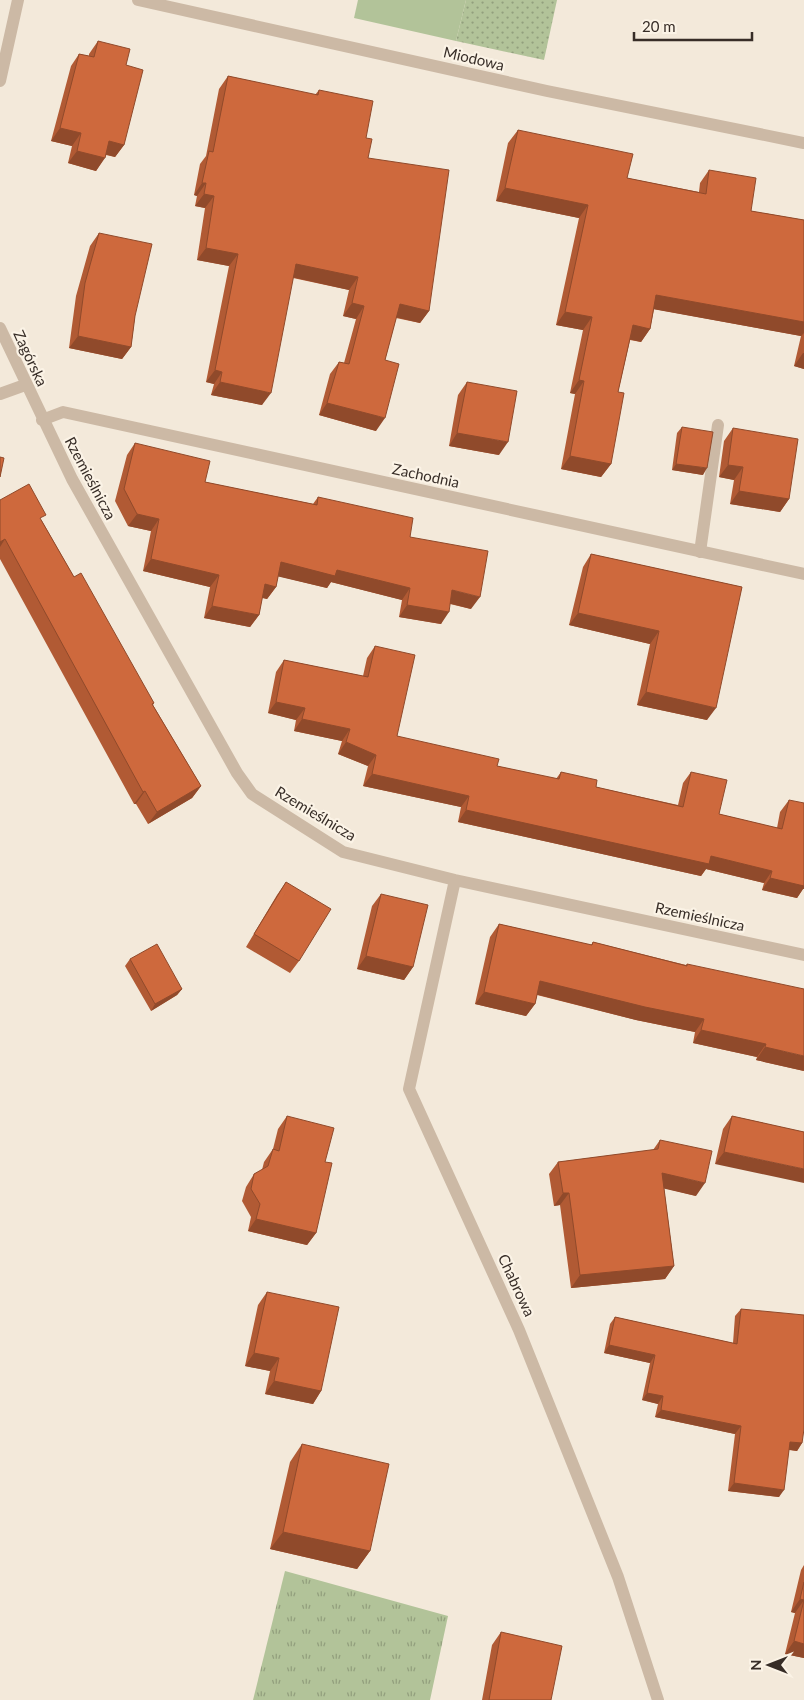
<svg xmlns="http://www.w3.org/2000/svg" width="804" height="1700" font-family="Lato,sans-serif">
<style>
.grass{fill:url(#grass-tufts)}
.park{fill:url(#park-dots)}
.garden{fill:#b2c399}
.lines{fill:none;stroke-linecap:round;stroke-linejoin:round}
.lane{stroke:#ccb9a5;stroke-width:12}
.street{stroke:#ccb9a5;stroke-width:12}
.wall{fill:#b15a34}
.shaded-wall{fill:#904a2b}
.building{fill:#ce693d;stroke:#904a2b}
.labels{text-anchor:middle;dominant-baseline:central;stroke-width:4.5;stroke-linejoin:round;paint-order:stroke}
.street-label{font-size:15px;fill:#372d27;stroke:#fbf3e6}
</style>
<defs>
<pattern id="grass-tufts" width="24" height="20" patternUnits="userSpaceOnUse" patternTransform="scale(1.25)"><rect width="24" height="20" fill="#b2c399"/><path d="M3 7l-1-3M5 7V3M7 7l1-3M15 17l-1-3M17 17v-4M19 17l1-3" fill="none" stroke="#929f7d"/></pattern>
<pattern id="park-dots" width="8" height="8" patternUnits="userSpaceOnUse" patternTransform="scale(1.25)"><rect width="8" height="8" fill="#b2c399"/><path d="M2 2h.1M6 6h.1" fill="none" stroke="#929f7d" stroke-width="1.8" stroke-linecap="round"/></pattern>
</defs>
<rect width="100%" height="100%" fill="#f3e9da"/>
<!-- grass -->
<path class="grass" d="M285,1571L448,1616L430,1700H253Z"/>
<!-- park -->
<path class="park" d="M466,0H557L544,60L456,41Z"/>
<!-- garden -->
<path class="garden" d="M358,0H466L456,41L354,18Z"/>
<g class="lines">
<!-- lane -->
<path class="lane" d="M700,552L718,425"/>
<!-- street -->
<path class="street" d="M138,0L547,91L804,143
M0,81L18,0
M0,328L72,479L237,773L252,794L343,852L455,880L804,955
M0,394L25,385
M42,420L63,412L804,574
M455,880L409,1089L519,1330L618,1577L658,1700"/>
</g>
<!-- wall -->
<path class="wall" d="M98,41L126,65L124,145L115,157L106,155L96,171L68,163L72,146L51,141L71,66L79,54L89,56V54Z
M228,76L315,95L319,90L366,138L368,158L429,311L420,323L396,318L385,360L376,431L319,415L330,374L339,362L344,363L356,319L343,316L349,290L293,278L262,405L211,395L214,384L206,382L229,266L197,260L205,208L195,206L197,196L194,195L200,164L206,156L219,89Z
M518,130L627,178L699,192L700,183L709,170L751,211L804,220V369L794,366L801,336L654,309L650,329L641,342L630,340L618,392L611,464L601,477L561,469L575,394L570,393L583,330L556,325L579,218L496,201L508,143Z
M99,233L135,316L131,347L122,359L69,348L76,296L90,246Z
M467,382L499,455L449,446L458,395Z
M682,427L703,475L672,470L677,433Z
M733,428L789,499L780,512L730,504L734,480L719,477L724,441Z
M135,443L205,482L313,504L318,497L410,537L471,609L450,604L441,624L399,617L402,600L331,582L327,588L278,576L276,587L267,599L262,598L259,615L250,627L204,618L210,587L143,571L151,531L128,526L115,501L127,455Z
M0,500L42,521L74,577L154,703L153,705L201,786L192,798L148,824L136,804H134L0,559Z
M591,554L742,587L707,720L637,705L650,644L569,625L583,567Z
M375,646L397,736L497,766L556,779L561,772L596,787L678,805L683,783L691,772L719,814L777,828L780,812L789,800L803,889L797,898L762,890L764,883L706,869L701,876L458,822L461,807L363,786L368,766L338,754L342,741L294,731L296,720L268,713L276,672L284,660L363,676L367,658Z
M286,882L299,961L290,973L246,947L277,895Z
M381,894L413,967L404,980L357,969L372,906Z
M499,924L591,945L593,942L686,965L687,964L804,1071L756,1060L757,1057L693,1043L695,1032L636,1020L537,995L535,1004L526,1016L475,1004L490,937Z
M130,959L182,989L177,995L151,1011L125,966Z
M287,1116L325,1162L316,1233L307,1245L248,1231L251,1217L242,1201L246,1187L254,1174L262,1170L264,1162L273,1149L278,1129Z
M732,1116L804,1132L715,1164L723,1129Z
M660,1140L696,1196L664,1188L674,1266L665,1279L571,1288L560,1205L554,1206L549,1174L558,1162L653,1150Z
M267,1292L321,1391L313,1404L265,1394L270,1371L245,1366L258,1305Z
M741,1309L802,1443L797,1451L789,1450L779,1497L728,1491L735,1434L655,1417L658,1404L642,1400L650,1363L604,1353L610,1324L615,1317L733,1343L735,1316Z
M302,1444L370,1551L357,1569L270,1549L290,1462Z
M804,1565V1658L785,1654L795,1613L791,1612L801,1570Z
M501,1632L551,1700H482L492,1645Z"/>
<!-- shaded-wall -->
<path class="shaded-wall" d="M60,128L81,133L72,146L51,141Z
M109,141L124,145L115,157L101,153Z
M77,151L105,158L96,171L68,163Z
M202,183H206L197,196L194,195Z
M505,188L588,205L579,218L496,201Z
M204,194L214,196L205,208L195,206Z
M206,248L238,254L229,266L197,260Z
M296,264L358,277L349,290L287,276Z
M656,295L804,322V333L801,336L647,308Z
M352,303L364,306L356,319L343,316Z
M400,304L429,311L420,323L391,316Z
M565,312L592,317L583,330L556,325Z
M633,325L650,329L641,342L624,338Z
M78,336L131,347L122,359L69,348Z
M803,353H804V369L794,366Z
M215,370L222,372L214,384L206,382Z
M579,380L584,381L575,394L570,393Z
M220,382L271,393L262,405L211,395Z
M327,403L385,418L376,431L319,415Z
M457,433L508,442L499,455L449,446Z
M570,456L611,464L601,477L561,469Z
M676,464L707,468L703,475L672,470Z
M728,465L743,467L734,480L719,477Z
M739,491L789,499L780,512L730,504Z
M137,514L159,519L151,531L128,526Z
M5,539L0,547V542Z
M151,559L219,575L210,587L143,571Z
M281,562L337,570L410,588L402,600L331,582L327,588L272,575Z
M265,584L276,587L267,599L257,596Z
M452,590L480,597L471,609L444,602Z
M407,605L449,612L441,624L399,617Z
M212,606L259,615L250,627L204,618Z
M578,613L659,631L650,644L569,625Z
M646,692L716,708L707,720L637,705Z
M276,702L305,708L296,720L268,713Z
M302,719L350,729L342,741L294,731Z
M346,742L376,755L368,766L338,754Z
M372,774L469,796L461,807L363,786Z
M201,786L192,798L148,824L157,812Z
M145,791L136,804H134L143,792Z
M466,810L711,856L772,871L764,883L706,869L701,876L458,822Z
M770,878L804,881V889H803L797,898L762,890Z
M366,956L413,967L404,980L357,969Z
M540,981L704,1019L695,1032L636,1020L531,993Z
M182,989L177,995L151,1011L155,1004Z
M484,992L535,1004L526,1016L475,1004Z
M701,1030L766,1044L757,1057L693,1043Z
M765,1047L804,1056V1071L756,1060Z
M724,1152L804,1169V1183L715,1164Z
M662,1173L705,1183L696,1196L653,1186Z
M563,1193H569L560,1205L554,1206Z
M256,1219L316,1233L307,1245L248,1231Z
M674,1266L665,1279L571,1288L580,1275Z
M609,1345L655,1355L650,1363L604,1353Z
M254,1353L279,1358L270,1371L245,1366Z
M274,1381L321,1391L313,1404L265,1394Z
M647,1393L663,1396L658,1404L642,1400Z
M661,1410L741,1426L735,1434L655,1417Z
M790,1442L802,1443L797,1451L785,1449Z
M734,1483L784,1490L779,1497L728,1491Z
M283,1532L370,1551L357,1569L270,1549Z
M800,1599L804,1600L795,1613L791,1612Z
M794,1641L804,1644V1658L785,1654Z"/>
<!-- building -->
<path class="building" d="M98,41L130,49L126,65L143,70L124,145L109,141L105,158L77,151L81,133L60,128L79,54L94,57Z
M228,76L318,95L319,90L373,101L366,138L372,139L368,158L449,170L429,311L400,304L385,360L399,364L385,418L327,403L339,362L349,364L364,306L352,303L358,277L296,264L271,393L220,382L222,372L215,370L238,254L206,248L214,196L204,194L206,183H202L209,151L213,152Z
M518,130L633,154L627,178L706,194L709,170L756,178L751,211L804,220V322L656,295L650,329L633,325L618,392L624,393L611,464L570,456L584,381L579,380L592,317L565,312L588,205L505,188Z
M99,233L152,244L135,316L131,347L78,336L85,283Z
M467,382L517,391L508,442L457,433Z
M682,427L713,432L707,468L676,464Z
M733,428L798,439L789,499L739,491L743,467L728,465Z
M135,443L210,461L205,482L317,505L318,497L413,518L410,537L488,551L480,597L452,590L449,612L407,605L410,588L337,570L335,576L281,562L276,587L265,584L259,615L212,606L219,575L151,559L159,519L137,514L124,489Z
M0,457L4,458L0,477Z
M29,484L46,515L40,518L74,577L81,573L154,703L152,704L201,786L157,812L145,791L143,792L5,539L0,542V500Z
M591,554L742,587L716,708L646,692L659,631L578,613Z
M375,646L415,655L397,736L499,759L497,766L559,779L561,772L597,780L596,787L683,807L691,772L727,780L719,814L782,829L789,800L804,803V886L770,878L772,871L711,856L709,864L466,810L469,796L372,774L376,755L346,742L350,729L302,719L305,708L276,702L284,660L368,677Z
M286,882L331,909L299,961L254,934Z
M381,894L428,905L413,967L366,956Z
M499,924L592,945L593,942L687,966V964L804,989V1056L765,1047L766,1044L701,1030L704,1019L645,1007L540,981L535,1004L484,992Z
M157,944L182,989L155,1004L130,959Z
M287,1116L334,1128L325,1162L332,1163L316,1233L256,1219L260,1204L251,1189L254,1174L268,1166L273,1149L279,1151Z
M732,1116L804,1132V1169L724,1152Z
M660,1140L712,1151L705,1183L662,1173L674,1266L580,1275L569,1193H563L558,1162L658,1149Z
M267,1292L339,1307L321,1391L274,1381L279,1358L254,1353Z
M741,1309L804,1315V1429L802,1443L790,1442L784,1490L734,1483L741,1426L661,1410L663,1396L647,1393L655,1355L609,1345L615,1317L737,1344Z
M302,1444L389,1464L370,1551L283,1532Z
M804,1582V1600L800,1599Z
M804,1600V1644L794,1641Z
M501,1632L562,1646L551,1700H489Z"/>
<g class="labels">
<!-- street labels -->
<g class="street-label">
<text transform="translate(474 58) rotate(13)">Miodowa</text>
<text transform="translate(31 358) rotate(65)">Zagórska</text>
<text transform="translate(426 475) rotate(12)">Zachodnia</text>
<text transform="translate(91 478) rotate(62)">Rzemieślnicza</text>
<text transform="translate(316 813) rotate(31)">Rzemieślnicza</text>
<text transform="translate(700 916) rotate(12)">Rzemieślnicza</text>
<text transform="translate(517 1285) rotate(65)">Chabrowa</text>
</g>
</g>
<!-- north arrow -->
<g transform="translate(769 1665) rotate(270)" stroke="#fbf3e6" stroke-width="4" paint-order="stroke">
<path d="M0-4L9 19L0 12L-9 19Z" fill="#372d27"/>
<text y="-8" font-size="14" font-weight="bold" text-anchor="middle" fill="#372d27">N</text>
</g>
<!-- scale -->
<path d="M634 32v8h118v-8" fill="none" stroke="#372d27" stroke-width="2.5"/>
<text x="642" y="32" font-size="15" fill="#372d27" stroke="#fbf3e6" stroke-width="4" paint-order="stroke">20 m</text>
</svg>
